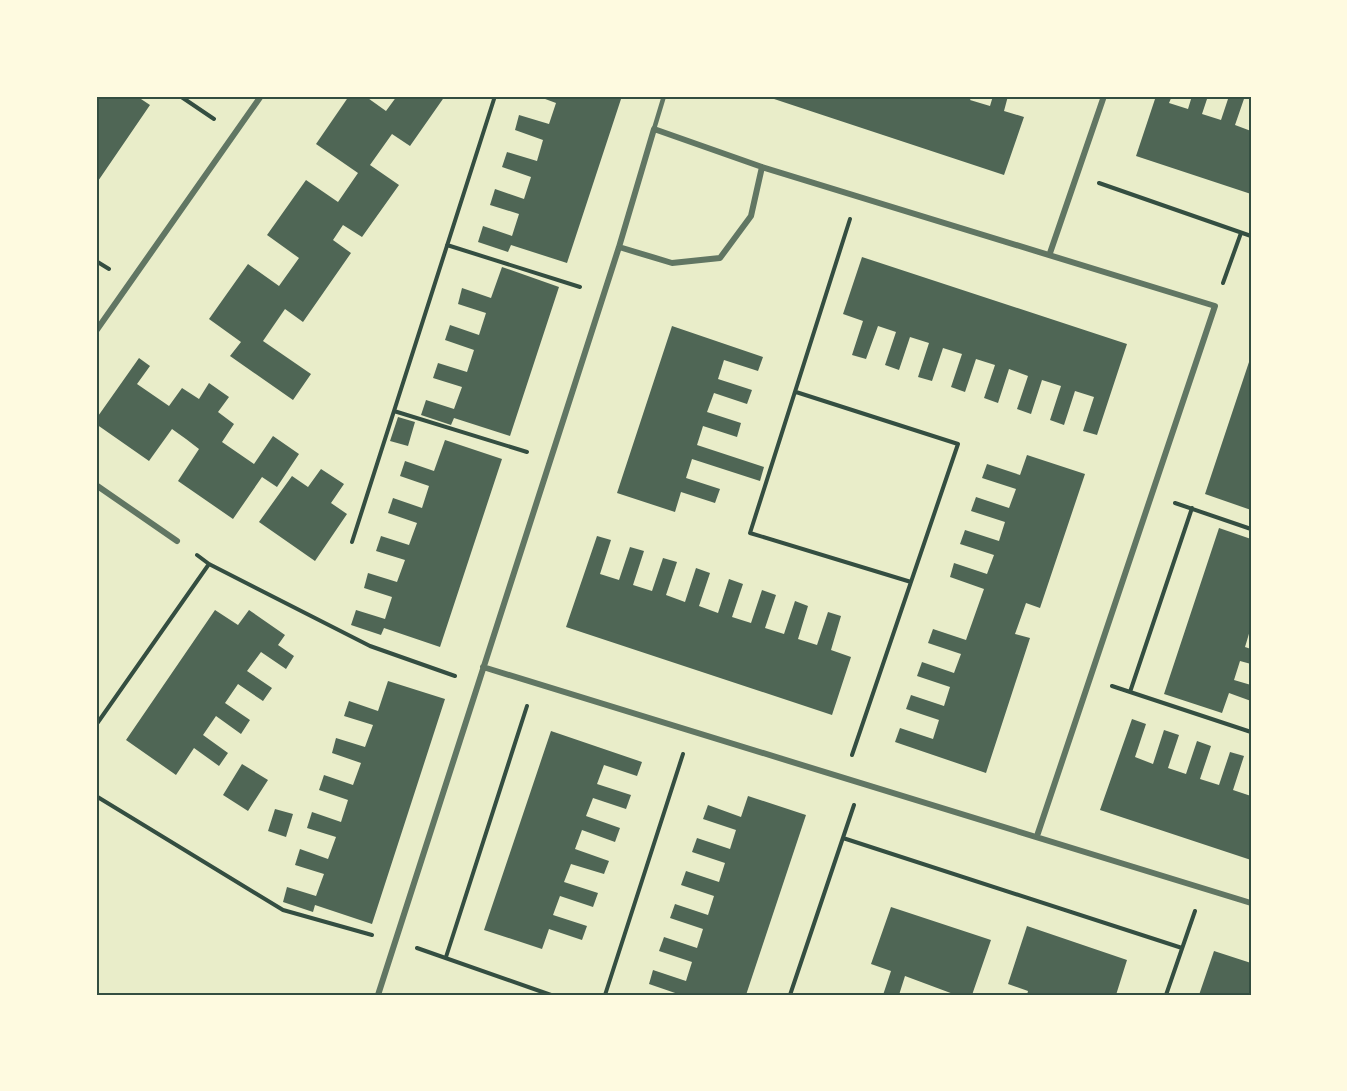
<svg xmlns="http://www.w3.org/2000/svg" width="1347" height="1091" font-family="Poppins,sans-serif">
<style>
.building{fill:#4f6655}
.lines{fill:none;stroke-linecap:round;stroke-linejoin:round}
.path{stroke:#344e41;stroke-width:4}
.service{stroke:#617663;stroke-width:4.5}
.minor{stroke:#617663;stroke-width:6}
.neatline{fill:none;stroke:#344e41;stroke-width:2}
</style>
<rect width="100%" height="100%" fill="#e9edc9"/>
<!-- building -->
<path class="building" d="M96,96H143L141,99L150,105L96,184Z
M349,96H365L386,111L397,96H445L410,146L392,134L370,165L399,185L362,237L343,225L333,240L351,253L303,322L285,309L263,341L311,374L293,400L230,356L241,342L209,319L248,264L279,286L299,258L267,235L306,180L338,202L358,173L316,144Z
M537,96H622L567,263L511,245L508,252L478,242L483,226L512,236L519,214L490,205L495,189L524,199L531,177L502,167L507,152L537,161L543,140L515,130L519,115L549,124L556,103Z
M765,96H972L970,100L990,106L993,96H1008L1004,111L1024,117L1004,175Z
M1156,96H1172L1169,103L1188,109L1192,96H1208L1202,114L1221,120L1229,96H1245L1235,125L1251,131V194L1136,156Z
M862,257L1127,344L1097,435L1083,431L1094,397L1075,391L1064,425L1050,420L1061,386L1042,380L1031,414L1017,409L1028,376L1009,369L998,403L984,398L995,365L976,359L965,392L951,387L962,354L943,348L932,381L918,377L929,343L910,337L899,370L885,365L896,332L878,326L866,359L852,355L863,321L843,314Z
M502,267L559,287L510,436L454,418L451,425L421,415L426,400L454,409L462,387L433,378L438,363L467,372L474,350L445,340L450,325L479,335L486,313L458,304L462,288L491,298Z
M672,326L763,357L758,371L724,360L718,379L752,390L747,404L714,393L707,412L741,423L737,437L703,426L697,445L764,467L760,481L692,459L686,478L720,489L715,503L681,492L675,512L617,493Z
M1251,356V510L1205,494Z
M139,358L150,366L137,384L169,406L182,388L199,399L209,383L229,397L218,412L234,424L222,442L254,464L273,436L299,454L277,487L262,477L233,519L178,481L199,449L186,439L172,429L149,461L96,424V419Z
M398,417L415,422L408,446L390,441Z
M445,440L502,459L440,647L384,628L381,635L351,625L356,610L385,619L392,597L364,588L368,573L397,582L405,560L376,551L381,536L409,545L417,523L388,513L393,498L422,508L429,486L400,476L405,461L434,471Z
M1027,455L1085,474L1040,608L1026,603L1015,634L1030,638L986,773L895,742L900,728L933,739L939,720L906,709L911,695L944,706L950,687L917,676L922,662L954,673L961,654L928,643L933,629L966,640L984,589L950,577L954,563L987,574L994,555L960,544L965,530L999,541L1005,522L971,511L976,497L1009,508L1016,489L982,478L987,464L1020,475Z
M321,469L344,484L331,503L347,514L315,561L259,522L292,476L308,487Z
M1219,528L1251,539V627L1245,647L1251,649V664L1240,661L1234,680L1251,685V701L1229,693L1222,713L1164,694Z
M597,536L611,540L600,574L619,580L630,547L644,551L633,585L652,591L663,558L677,562L666,595L685,602L696,568L710,573L699,606L718,613L729,579L743,584L732,617L751,623L762,590L776,595L765,628L784,634L795,601L808,606L798,639L817,645L828,612L841,616L831,650L851,657L832,715L566,627Z
M215,610L238,625L249,610L285,635L278,645L294,656L286,669L261,652L247,671L272,688L263,701L238,684L225,703L250,720L241,734L216,716L203,735L228,753L219,766L194,748L176,775L126,740Z
M388,681L445,699L372,924L315,905L313,912L283,902L287,887L316,896L324,874L295,865L300,849L328,859L336,837L307,828L312,812L341,822L348,800L319,790L324,775L353,785L361,763L332,753L336,738L365,747L373,725L344,716L349,701L378,711Z
M1132,719L1146,724L1135,757L1153,764L1164,730L1179,735L1168,768L1186,774L1197,741L1211,746L1200,779L1219,785L1230,752L1244,756L1233,790L1251,796V860L1100,810Z
M551,731L642,762L637,776L604,765L597,784L631,795L626,809L593,798L586,816L620,828L615,842L582,830L575,849L609,861L604,874L571,864L564,882L598,893L593,907L560,896L553,915L587,926L582,940L549,929L542,949L484,930Z
M242,764L268,780L248,811L223,795Z
M748,796L806,815L746,995H681L649,984L653,970L686,981L692,962L659,951L664,937L697,948L703,929L670,918L675,904L708,915L714,896L681,885L686,871L719,882L725,863L692,852L697,838L730,849L736,830L703,819L708,805L741,817Z
M275,809L293,814L286,837L268,831Z
M891,907L991,940L972,995H956L905,976L899,995H883L891,971L871,964Z
M1027,926L1127,960L1116,995H1027L1028,991L1008,984Z
M1214,951L1251,963V995H1199Z"/>
<g class="lines">
<!-- path -->
<path class="path" d="M180,96L214,119
M1099,183L1251,236
M850,219L750,533L911,582
M447,245L580,287
M96,261L109,269
M1223,283L1241,233
M796,392L958,444L852,755
M394,411L527,452
M1175,503L1251,529
M352,542L495,96
M197,555L209,564L370,646L455,676
M1112,686L1251,732
M1130,692L1192,508
M96,725L209,564
M96,796L283,910L372,935
M843,838L1182,948
M417,948L551,995
M446,957L527,706
M605,995L683,754
M790,995L854,805
M1166,995L1195,911"/>
<!-- service -->
<path class="service" d="M654,129L664,96"/>
<!-- minor -->
<path class="minor" d="M619,247L672,263L720,258L751,216L762,167
M1050,253L1104,96
M96,331L261,96
M96,485L177,541
M483,667L1251,903
M378,995L619,247L654,129L762,167L1215,306L1037,836"/>
</g>
<!-- border -->
<rect width="1347" height="1091" fill="none" stroke="#fefae0" stroke-width="195"/>
<rect x="98" y="98" width="1152" height="896" class="neatline"/>
</svg>
